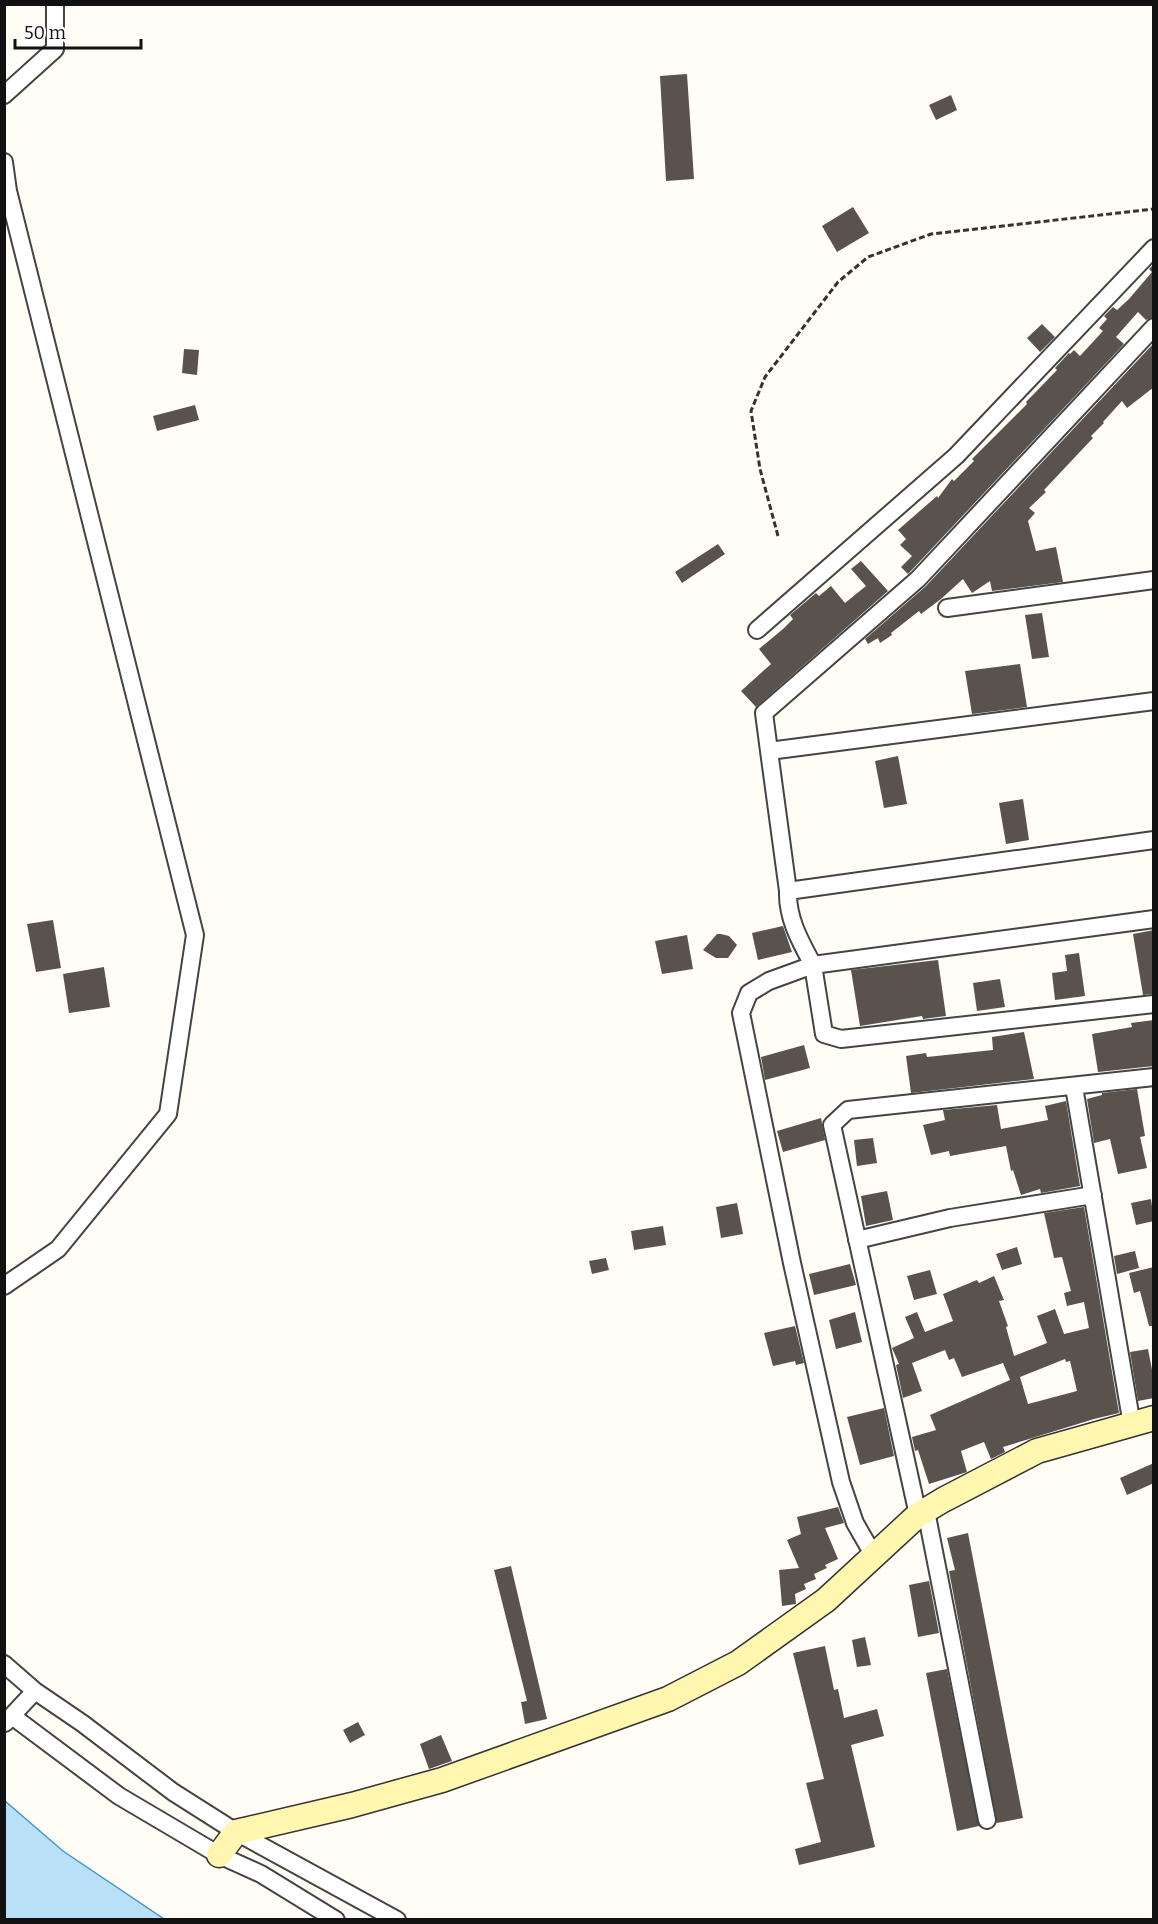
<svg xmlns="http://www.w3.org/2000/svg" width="1158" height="1924" font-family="Bitter,serif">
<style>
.water{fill:#b9e0f7;stroke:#3f96cf;stroke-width:1.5}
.building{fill:#5a524d;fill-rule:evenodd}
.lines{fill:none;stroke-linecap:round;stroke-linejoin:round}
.street-casing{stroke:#444;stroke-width:20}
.secondary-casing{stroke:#333;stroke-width:27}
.path{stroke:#333;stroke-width:3;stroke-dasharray:6 3;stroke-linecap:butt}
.street{stroke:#fff;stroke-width:16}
.secondary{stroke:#fff6b0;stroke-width:24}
</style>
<rect width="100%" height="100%" fill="#fffdf5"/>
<!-- water -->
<path class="water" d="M5,1801L63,1851L164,1919H5Z"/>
<!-- building -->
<path class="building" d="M687,74L694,179L666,181L660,76Z
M951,95L957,110L936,120L929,105Z
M853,207L869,233L837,252L822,226Z
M1154,264V317L1146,320L1138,312L1116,337L1124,344L908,574L901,567L912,556L900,545L906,539L898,530L937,496L938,498L952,479L954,481L974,461L972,459L1027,404L1026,402L1057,370L1055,368L1069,353L1070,354L1074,350L1080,356L1103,331L1099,328L1107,319L1104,316L1113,307L1117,310L1129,299L1152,272L1149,269Z
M1042,324L1055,337L1040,352L1027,338Z
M1154,343V387L1127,408L1122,401L1103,422L1104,423L1091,436L1093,438L1044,490L1046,492L1029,508L1035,513L1028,521L1036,551L1056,547L1063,582L992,591L990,581L972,593L963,579L941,599L921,614L919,611L891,633L892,635L880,643L878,638L868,644L865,639L926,586Z
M184,349L199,350L197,375L182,373Z
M195,405L199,420L157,431L153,416Z
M718,544L725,554L682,583L675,572Z
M861,561L888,591L756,707L741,691L771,664L759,649L783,629L793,619L790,615L816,593L819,596L831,586L845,603L866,586L851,569Z
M1042,613L1049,657L1032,659L1025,615Z
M1020,664L1027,707L972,714L965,671Z
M898,756L907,804L884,808L875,761Z
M1023,799L1029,840L1006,844L999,803Z
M53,920L61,968L36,972L27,924Z
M783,926L792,952L758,960L752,933Z
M1154,930V994L1143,995L1133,934Z
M717,934H721L729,936L737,945L728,958H716L703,950Z
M687,935L693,969L662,974L655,941Z
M1079,953L1085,996L1055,1000L1052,973L1067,971L1065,955Z
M938,960L946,1016L923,1019L922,1016L860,1026L851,970Z
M104,967L110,1007L69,1013L63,974Z
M1000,979L1005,1007L977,1011L973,983Z
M1154,1020V1066L1098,1072L1092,1034L1132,1027L1131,1023Z
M1024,1032L1034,1079L911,1093L906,1056L926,1053L927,1057L993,1050L992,1037Z
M804,1045L810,1068L765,1080L761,1057Z
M1137,1089L1145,1136L1140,1137L1147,1168L1118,1174L1110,1139L1094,1143L1087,1099L1102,1095V1093Z
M1066,1101L1080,1186L1041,1193L1040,1189L1021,1195L1013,1170L1011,1171L1006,1146L950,1156L949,1151L931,1155L923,1125L945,1120L943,1110L997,1105L1001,1129L1048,1120L1045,1106Z
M821,1118L825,1140L783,1152L777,1131Z
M873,1138L877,1163L857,1166L854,1140Z
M887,1191L893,1220L866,1226L861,1196Z
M1151,1199L1154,1221L1136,1225L1131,1203Z
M737,1203L743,1234L721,1238L716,1207Z
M1084,1207L1119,1413L1094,1419L1003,1447L1005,1452L991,1459L984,1442L961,1451L967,1472L929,1484L918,1450L915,1451L912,1437L936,1430L930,1415L1010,1380L1003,1363L962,1377L954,1358L949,1360L945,1350L912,1363L922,1391L903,1398L896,1365L899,1364L892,1348L914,1338L905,1317L917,1312L925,1332L953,1321L943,1294L977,1280L979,1283L994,1276L1004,1300L999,1301L1008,1326L1006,1327L1014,1356L1047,1343L1037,1316L1055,1309L1064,1334L1089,1328L1084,1302L1067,1306L1064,1293L1071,1291L1062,1257L1054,1258L1044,1213ZM1065,1359L1066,1362L1070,1361L1077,1391L1028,1404L1020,1377Z
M663,1226L666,1245L634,1250L631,1231Z
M1017,1247L1022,1264L1002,1270L996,1254Z
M1135,1251L1139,1268L1117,1274L1114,1256Z
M606,1258L609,1270L592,1274L589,1261Z
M850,1264L856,1285L814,1295L809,1274Z
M1154,1267V1326H1149L1140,1291L1134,1293L1129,1273Z
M930,1270L937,1294L914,1300L907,1276Z
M855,1312L862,1342L836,1349L829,1320Z
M795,1326L804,1363L796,1365L795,1361L773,1366L764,1333Z
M1148,1349L1154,1380V1398L1138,1401L1130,1352Z
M884,1408L894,1456L860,1465L847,1417Z
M1154,1463V1483L1127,1495L1120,1478Z
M838,1507L844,1523L825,1528L838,1559L825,1565L827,1568L814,1574L816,1579L804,1584L806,1589L795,1594L796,1604L782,1606L779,1570L799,1568L787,1540L801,1534L797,1517Z
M968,1533L1023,1818L997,1823L949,1571L955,1570L947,1538Z
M511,1566L547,1719L525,1724L521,1702L527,1701L494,1570Z
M929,1581L939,1633L918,1637L909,1585Z
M865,1637L871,1665L857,1667L852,1640Z
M825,1646L834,1690L838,1689L844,1718L877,1709L884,1736L851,1745L875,1847L799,1865L795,1849L821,1842L806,1783L824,1779L793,1653Z
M947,1669L979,1826L957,1831L926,1673Z
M358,1722L365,1735L350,1743L343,1730Z
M441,1735L452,1761L429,1769L420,1744Z"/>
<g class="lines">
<defs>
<path id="street" d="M4,95L55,49V4
M4,162L8,191L195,935L168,1114L58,1249L4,1286
M947,608L1154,580
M757,630L956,456L1154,248
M1154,701L769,751L788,891L1154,840
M769,751L764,713L918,579L1154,327
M788,891C787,918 800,941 813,965L769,981L749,993L741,1013L792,1263L841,1482L855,1523L874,1556
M1154,919L813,965L824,1034L841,1039L1154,1004
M1074,1087L1132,1425
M857,1240L950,1218L1093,1195
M926,1511L987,1820
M918,1515L832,1125L848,1110L1154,1077
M4,1664L35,1691L82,1723L173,1792L236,1832L397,1920
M12,1716L119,1796L219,1855L261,1874L336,1920
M5,1723L35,1691"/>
<path id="secondary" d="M219,1855L236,1832L352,1805L442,1780L668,1699L738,1663L826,1600L918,1515L943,1500L1037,1451L1154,1418"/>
</defs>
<!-- street casing -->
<use href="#street" class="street-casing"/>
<!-- secondary casing -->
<use href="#secondary" class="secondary-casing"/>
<!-- path -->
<path class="path" d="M778,536L760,469L751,411L765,377L838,282L868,257L931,234L1154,209"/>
<!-- street -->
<use href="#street" class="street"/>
<!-- secondary -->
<use href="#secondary" class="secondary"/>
</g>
<!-- border -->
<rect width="1158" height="1924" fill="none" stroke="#111111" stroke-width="12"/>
<!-- scale -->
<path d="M15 39v9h126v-9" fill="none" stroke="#111111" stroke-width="3"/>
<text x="24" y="39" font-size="18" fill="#111111" stroke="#ffffff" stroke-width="4.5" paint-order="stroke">50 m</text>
</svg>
